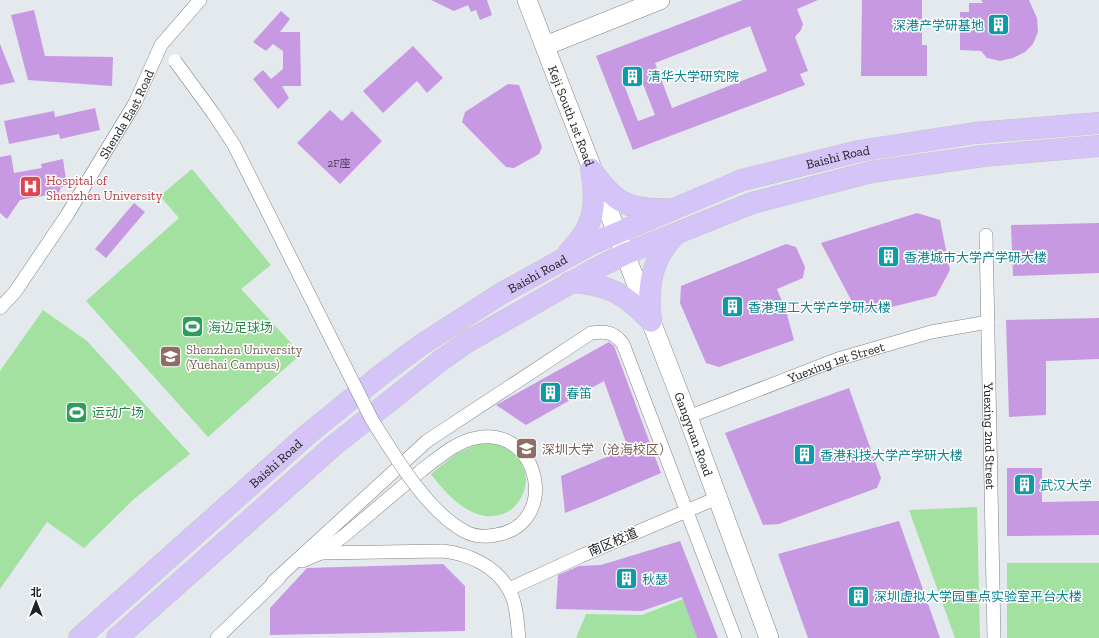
<svg xmlns="http://www.w3.org/2000/svg" width="1099" height="638" font-family="'Zilla Slab','Noto Sans SC',serif">
<style>
.green{fill:#a2e1a0}
.building{fill:#c799e3;fill-rule:evenodd}
.lines{fill:none;stroke-linecap:round;stroke-linejoin:round}
.street-casing{stroke:#7f8386;stroke-width:14}
.secondary-casing{stroke:#7f8386;stroke-width:20}
.primary-casing{stroke:#c5c5c6;stroke-width:22}
.street{stroke:#fff;stroke-width:13}
.secondary{stroke:#fff;stroke-width:19}
.primary{stroke:#d4c4f8;stroke-width:21}
.street-bridge-casing{stroke:#7f8386;stroke-width:14;stroke-linecap:butt}
.street-bridge{stroke:#fff;stroke-width:13}
.labels{text-anchor:middle;dominant-baseline:central;stroke-width:3;stroke-linejoin:round;paint-order:stroke}
.number-label{font-size:11px;fill:#4a3f53}
.culture-label{font-size:13px;fill:#0d838f;stroke:#fff;text-anchor:start}
.street-label{font-size:13px;fill:#202123;stroke:#fff}
.health-label{font-size:13px;fill:#be3a42;stroke:#fff;text-anchor:start}
.leisure-label{font-size:13px;fill:#27864d;stroke:#fff;text-anchor:start}
.education-label{font-size:13px;fill:#785e54;stroke:#fff;text-anchor:start}
</style>
<rect width="100%" height="100%" fill="#e4e9ed"/>
<!-- green -->
<path class="green" d="M192,169L271,265L241,289L301,354L208,437L86,301L179,218L160,196Z
M43,310L87,341L190,454L134,499L84,548L47,522L0,589V371Z
M478,444C484,444 491,443 497,444C548,459 525,530 477,514C458,507 443,490 431,474L457,453Z
M977,507L980,638H955L909,510Z
M1007,563H1099V638H1007Z
M683,599L697,638H576L586,614L642,615Z"/>
<!-- building -->
<path class="building" d="M431,0H487L492,15L480,20L476,10L471,12L468,5L454,11Z
M743,0H818L797,9L803,24L801,30L795,37L808,71L800,74L805,85L633,150L596,56ZM750,26L767,71L672,108L655,63ZM641,79L655,115L638,121L624,85Z
M862,0H922V45H927V76H861Z
M981,0H1029L1037,18L1038,32L1033,44L1025,52L1013,58L1000,61L987,58L981,51L960,50V12H969V3H983Z
M34,10L45,56L113,57L112,86L28,80L11,15Z
M281,11L290,19L280,32H300L301,86H282L289,98L278,109L253,79L263,70L271,79L283,69V51L273,44L266,51L253,42Z
M0,44L15,82L0,85Z
M413,46L443,78L427,93L417,81L383,113L363,91Z
M508,84L519,85L542,147L539,154L514,168L506,167L462,122L465,112Z
M95,108L100,130L60,139L59,134L9,144L4,121L54,111L55,117Z
M330,110L342,121L352,111L382,141L340,184L297,143Z
M11,155L14,173L42,168L41,164L63,159L67,186L61,187L59,193L20,200L7,219L0,213V157Z
M134,203L145,212L106,258L95,249Z
M917,213L940,220L950,270L936,296L859,315L821,243Z
M1099,223V273L1013,276L1011,225Z
M786,244L796,247L805,267L803,278L777,289L786,311L794,340L719,367L706,363L680,303L681,286Z
M1099,318V359L1046,361V415L1009,417L1006,320Z
M609,342L614,346L661,473L593,502L565,513L561,476L628,448L604,381L526,425L496,405Z
M849,388L881,478L877,488L779,524L763,525L725,433Z
M1007,468H1042V502L1099,501V535L1007,536Z
M899,521L940,638H808L778,554Z
M680,541L718,638H697L682,597L642,611L556,609L558,575L579,566L601,565Z
M443,564L465,586V631L270,635V608L307,568Z"/>
<g class="lines">
<defs>
<g id="street">
<path id="s1" d="M986,235L994,638"/>
<path id="s2" d="M0,308L15,292L67,215L135,103L161,45L200,0"/>
<path id="s3" d="M688,417L838,359L931,332L988,322"/>
<path d="M321,553L345,535L422,470"/>
<path d="M302,561L321,553L443,551C469,554 496,566 509,590C517,604 517,622 519,638"/>
<path d="M273,582L427,441L591,333C606,331 614,332 623,344L735,638"/>
<path d="M509,589L581,556L717,498"/>
<path d="M217,638L280,577"/>
</g>
<g id="secondary">
<path id="s4" d="M527,0L688,417L769,638"/>
<path d="M545,46L660,0"/>
</g>
<g id="primary">
<path d="M592,171C615,202 626,210 666,209"/>
<path d="M569,252C595,226 597,204 591,169"/>
<path d="M570,282C609,284 625,294 651,321"/>
<path d="M651,321C647,288 651,258 676,234"/>
<path id="s5" d="M79,638L308,434L382,374L421,345L502,293L589,245L742,180L859,151L975,133L1099,123"/>
<path d="M117,638L332,447L440,361L467,342L595,269L625,254L752,203L871,172L983,156L1099,146"/>
</g>
</defs>
<!-- street casing -->
<use href="#street" class="street-casing"/>
<!-- secondary casing -->
<use href="#secondary" class="secondary-casing"/>
<!-- primary casing -->
<use href="#primary" class="primary-casing"/>
<!-- street -->
<use href="#street" class="street"/>
<!-- secondary -->
<use href="#secondary" class="secondary"/>
<!-- primary -->
<use href="#primary" class="primary"/>
<defs>
<path id="street-bridge" d="M175,61L213,113L234,145L372,420C394,455 427,511 464,531C474,537 485,537 496,535C560,525 541,425 476,438C455,442 438,458 422,470"/>
</defs>
<!-- street-bridge casing -->
<use href="#street-bridge" class="street-bridge-casing"/>
<!-- street-bridge -->
<use href="#street-bridge" class="street-bridge"/>
</g>
<!-- icons -->
<defs>
<symbol id="building-square" viewBox="-11 -11 22 22"><rect x="-9" y="-9" width="18" height="18" rx="4" fill="#0f9aa8" stroke="#fff"/><path d="M-4-6H4V6H1V3H-1V6H-4ZM-2.5-4.3h1.7v1.8h-1.7ZM.8-4.3h1.7v1.8H.8ZM-2.5-1h1.7V.8h-1.7ZM.8-1h1.7V.8H.8Z" fill="#fff"/></symbol>
<symbol id="hospital-square" viewBox="-11 -11 22 22"><rect x="-9" y="-9" width="18" height="18" rx="4" fill="#e0444e" stroke="#fff"/><path d="M-5-5h3v3.5h4V-5h3V5h-3V1.5h-4V5h-3Z" fill="#fff"/></symbol>
<symbol id="stadium-square" viewBox="-11 -11 22 22"><rect x="-9" y="-9" width="18" height="18" rx="4" fill="#2e9e5b" stroke="#fff"/><path d="M0-5a6.5 5 0 1 0 0 10a6.5 5 0 1 0 0-10ZM-3.5-1.8h7v3.6h-7Z" fill="#fff"/></symbol>
<symbol id="university-square" viewBox="-11 -11 22 22"><rect x="-9" y="-9" width="18" height="18" rx="4" fill="#8d6e63" stroke="#fff"/><path d="M0-5L7-2L0 1L-7-2ZM-4 1L0 2.5L4 1V4Q0 6-4 4Z" fill="#fff"/></symbol>
</defs>
<g fill-rule="evenodd">
<use href="#building-square" x="986" y="12" width="25" height="25"/>
<use href="#building-square" x="620" y="64" width="25" height="25"/>
<use href="#hospital-square" x="18" y="174" width="25" height="25"/>
<use href="#building-square" x="876" y="244" width="25" height="25"/>
<use href="#building-square" x="720" y="294" width="25" height="25"/>
<use href="#stadium-square" x="180" y="314" width="25" height="25"/>
<use href="#university-square" x="158" y="344" width="25" height="25"/>
<use href="#building-square" x="538" y="380" width="25" height="25"/>
<use href="#stadium-square" x="64" y="400" width="25" height="25"/>
<use href="#university-square" x="514" y="436" width="25" height="25"/>
<use href="#building-square" x="792" y="442" width="25" height="25"/>
<use href="#building-square" x="1012" y="472" width="25" height="25"/>
<use href="#building-square" x="614" y="566" width="25" height="25"/>
<use href="#building-square" x="846" y="584" width="25" height="25"/>
</g>
<g class="labels">
<!-- number labels -->
<g class="number-label">
<text x="339" y="163">2F座</text>
</g>
<!-- culture labels -->
<g class="culture-label">
<text x="984" y="25" text-anchor="end">深港产学研基地</text>
<text x="648" y="76">清华大学研究院</text>
<text x="904" y="257">香港城市大学产学研大楼</text>
<text x="748" y="307">香港理工大学产学研大楼</text>
<text x="566" y="393">春笛</text>
<text x="820" y="455">香港科技大学产学研大楼</text>
<text x="1040" y="485">武汉大学</text>
<text x="642" y="579">秋瑟</text>
<text x="874" y="596">深圳虚拟大学园重点实验室平台大楼</text>
</g>
<!-- street labels -->
<g class="street-label">
<text stroke="none"><textPath href="#s2" startOffset="232">Shenda East Road</textPath></text>
<text stroke="none"><textPath href="#s4" startOffset="124">Keji South 1st Road</textPath></text>
<text stroke="none"><textPath href="#s5" startOffset="911">Baishi Road</textPath></text>
<text stroke="none"><textPath href="#s5" startOffset="587">Baishi Road</textPath></text>
<text stroke="none"><textPath href="#s3" startOffset="158">Yuexing 1st Street</textPath></text>
<text stroke="none"><textPath href="#s4" startOffset="465">Gangyuan Road</textPath></text>
<text stroke="none"><textPath href="#s1" startOffset="201">Yuexing 2nd Street</textPath></text>
<text stroke="none"><textPath href="#s5" startOffset="263">Baishi Road</textPath></text>
<text transform="translate(613 542) rotate(-23)">南区校道</text>
</g>
<!-- health labels -->
<g class="health-label">
<text x="46" y="180">Hospital of<tspan x="46" dy="15">Shenzhen University</tspan></text>
</g>
<!-- leisure labels -->
<g class="leisure-label">
<text x="208" y="327">海边足球场</text>
<text x="92" y="412">运动广场</text>
</g>
<!-- education labels -->
<g class="education-label">
<text x="186" y="349">Shenzhen University<tspan x="186" dy="15">(Yuehai Campus)</tspan></text>
<text x="542" y="449">深圳大学（沧海校区）</text>
</g>
</g>
<!-- north arrow -->
<g transform="translate(36 602)" stroke="#ffffff" stroke-width="3" paint-order="stroke">
<path d="M0-3L7 15L0 10L-7 15Z" fill="#202123"/>
<text y="-6" font-size="11" font-weight="bold" text-anchor="middle" fill="#202123">北</text>
</g>
</svg>
